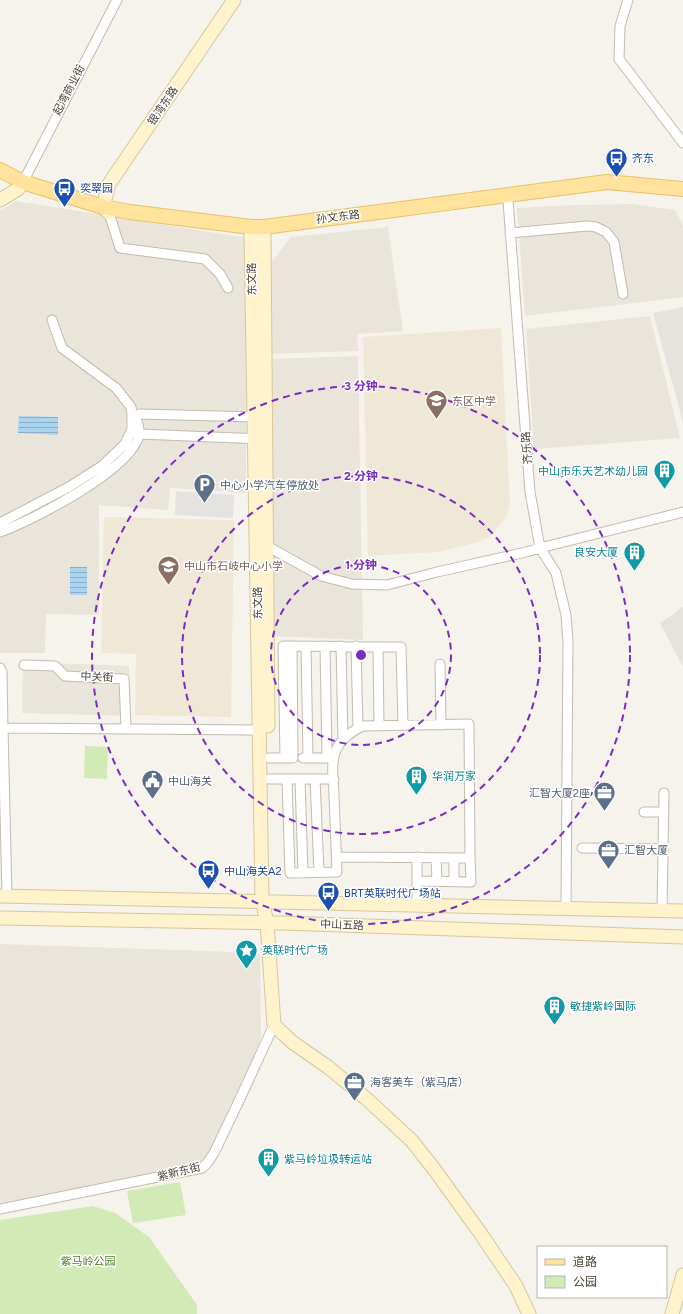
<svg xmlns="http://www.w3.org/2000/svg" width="683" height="1314" font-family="Figtree,'Noto Sans SC',sans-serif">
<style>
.residential{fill:#eae5da}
.industrial{fill:#e6e2dd}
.education{fill:#efe8d6}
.park{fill:#d2eab5}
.parking{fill:#e5e3e0}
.water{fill:url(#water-rules)}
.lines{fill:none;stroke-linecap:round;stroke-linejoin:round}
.street-casing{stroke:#c2bbae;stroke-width:11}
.secondary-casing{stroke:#d6c79b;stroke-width:15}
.primary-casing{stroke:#e6c16a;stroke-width:16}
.street{stroke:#fff;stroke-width:9}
.secondary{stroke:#fff3cd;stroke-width:13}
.primary{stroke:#ffe39c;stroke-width:14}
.ring{fill:none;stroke:#7b2cbf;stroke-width:2;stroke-dasharray:7 5}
.labels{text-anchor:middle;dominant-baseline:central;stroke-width:3;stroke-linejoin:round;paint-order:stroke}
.street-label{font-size:11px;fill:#4b4439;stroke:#fff}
.transit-label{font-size:11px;fill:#164399;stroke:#fff;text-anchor:start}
.education-label{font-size:11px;fill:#785e54;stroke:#fff;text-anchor:start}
.culture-label{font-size:11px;fill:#0d838f;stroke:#fff;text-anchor:start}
.service-label{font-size:11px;fill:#4e5e75;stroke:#fff;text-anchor:start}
.park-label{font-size:11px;fill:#4a7f2a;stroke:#fff}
.centre{fill:#7b2cbf;stroke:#fff;stroke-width:2}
.ring-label{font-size:12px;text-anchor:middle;font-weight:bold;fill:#7b2cbf;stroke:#fff;stroke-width:3;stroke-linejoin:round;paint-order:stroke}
</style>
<defs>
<pattern id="water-rules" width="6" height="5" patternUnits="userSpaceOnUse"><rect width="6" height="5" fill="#a9d4f2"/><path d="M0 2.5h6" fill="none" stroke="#8caec5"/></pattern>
</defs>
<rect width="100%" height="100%" fill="#f6f3ec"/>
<!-- residential -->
<path class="residential" d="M16,201L247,238L246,493L170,488L168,510L99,505V615L46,614L45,653H0V211Z
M632,204L675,210L683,227V297L525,316L517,208L577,205Z
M388,227L403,331L357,334L358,351L267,354V268L291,237Z
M650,316L680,438L534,449L526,329Z
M358,356L363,640L270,636L268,359Z
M23,662L129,666L130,716L22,713Z
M0,944L260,953L261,1036L258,1048L242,1089L217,1140L203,1164L0,1205Z"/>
<!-- industrial -->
<path class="industrial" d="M683,307V422L653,313Z
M683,607V667L660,623Z"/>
<!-- education -->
<path class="education" d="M501,328L510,504L507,516L490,537L474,543L438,552L368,556L363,337Z
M104,517L234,520L231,717L135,715L136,654L101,653Z"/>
<!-- park -->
<path class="park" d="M85,746L108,747L107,779L84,778Z
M180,1182L186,1215L133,1223L127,1191Z
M93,1206L115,1213L149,1237L197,1305V1314H0V1220Z"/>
<!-- parking -->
<path class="parking" d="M176,491L234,495L233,518L175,515Z"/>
<!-- water -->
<path class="water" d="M19,416L58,417V435L18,433Z
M70,567H87V595H70Z"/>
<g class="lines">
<defs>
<path id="street" d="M628,0L620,26L619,59L683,143
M23,182L117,0
M508,201L530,492L540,548L683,512
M109,213L120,248L205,259L220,274L228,288
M510,233L587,226L596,227L606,232L614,242L623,294
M133,421L135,416L140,414L259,417
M135,433L139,434L260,439
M0,523L69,487L102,466L125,444L132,429V415L131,407L116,388L62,348L52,320
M0,532C33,520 131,470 139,435C140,429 137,420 134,415
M267,546L321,576L352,584L387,585L437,572L526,552L540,548L556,573L566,615L568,641L566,908
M292,646L293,758
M306,646L308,758
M325,646L327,758
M341,646L343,740
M356,646L358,728
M378,647L379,726
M440,664L441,725
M24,665L55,666L65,676L124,679L126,729
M0,668L2,672L3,728L260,730
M0,728H3L7,896
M269,758H290
M285,758L283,646L401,647L403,725
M303,758H332
M269,779H334
M287,779L290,873L337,872C336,847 335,821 334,796C334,782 330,763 336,750C341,739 352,731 363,726L469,724L470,858L337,857
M300,779L303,873
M315,779L319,872
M644,812H664
M582,848L663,849
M417,857V904
M436,858L437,881
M454,858V881
M417,881L471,882L470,858
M662,910L664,793
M0,1209L202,1168C213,1159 218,1144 224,1132C242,1096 257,1061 274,1025"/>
<path id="secondary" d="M0,200L18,189L23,182
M109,213L103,207L109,184L234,0
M251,234L262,900L267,923L274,1025L292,1042L328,1067L369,1101L412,1141L434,1169L481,1234L516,1286L529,1314
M264,235L268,726
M0,896L683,911
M0,918L283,923L683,937
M672,1314L683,1275"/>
<path id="primary" d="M0,170L23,182L103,207L130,212L251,227H264L607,182L683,189"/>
</defs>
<!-- street casing -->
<use href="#street" class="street-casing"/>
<!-- secondary casing -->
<use href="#secondary" class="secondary-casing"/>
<!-- primary casing -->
<use href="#primary" class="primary-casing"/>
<!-- street -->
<use href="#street" class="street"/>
<!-- secondary -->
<use href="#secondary" class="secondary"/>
<!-- primary -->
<use href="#primary" class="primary"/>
</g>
<!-- distance rings -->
<g class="ring">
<circle cx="361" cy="655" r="90"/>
<circle cx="361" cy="655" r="179"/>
<circle cx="361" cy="655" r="269"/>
</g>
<!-- icons -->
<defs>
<symbol id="bus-pin" viewBox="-11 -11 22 30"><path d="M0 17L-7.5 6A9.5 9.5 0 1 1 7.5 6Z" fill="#1a4fb4" stroke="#fff"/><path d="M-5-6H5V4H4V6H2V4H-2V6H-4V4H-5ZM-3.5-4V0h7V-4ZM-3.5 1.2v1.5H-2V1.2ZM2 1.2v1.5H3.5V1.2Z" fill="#fff"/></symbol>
<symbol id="school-pin" viewBox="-11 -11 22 30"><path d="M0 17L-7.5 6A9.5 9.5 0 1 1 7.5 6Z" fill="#8d6e63" stroke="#fff"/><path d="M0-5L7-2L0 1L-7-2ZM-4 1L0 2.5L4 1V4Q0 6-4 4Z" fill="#fff"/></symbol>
<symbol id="building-pin" viewBox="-11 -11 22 30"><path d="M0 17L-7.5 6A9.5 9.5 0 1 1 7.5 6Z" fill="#0f9aa8" stroke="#fff"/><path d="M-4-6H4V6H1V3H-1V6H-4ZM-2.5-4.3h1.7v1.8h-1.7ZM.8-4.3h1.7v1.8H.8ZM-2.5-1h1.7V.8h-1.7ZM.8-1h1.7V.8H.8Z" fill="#fff"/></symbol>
<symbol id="parking-pin" viewBox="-11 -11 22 30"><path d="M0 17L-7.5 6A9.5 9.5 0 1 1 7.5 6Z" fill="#5c6f8a" stroke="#fff"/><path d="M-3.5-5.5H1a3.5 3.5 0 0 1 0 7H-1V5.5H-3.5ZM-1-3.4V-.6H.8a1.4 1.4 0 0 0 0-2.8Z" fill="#fff"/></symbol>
<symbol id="civic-pin" viewBox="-11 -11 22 30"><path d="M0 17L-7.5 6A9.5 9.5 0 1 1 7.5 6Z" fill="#5c6f8a" stroke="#fff"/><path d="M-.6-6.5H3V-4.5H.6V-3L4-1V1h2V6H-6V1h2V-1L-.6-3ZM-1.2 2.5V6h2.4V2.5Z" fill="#fff"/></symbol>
<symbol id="office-pin" viewBox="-11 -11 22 30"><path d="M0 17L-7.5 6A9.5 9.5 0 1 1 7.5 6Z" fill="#5c6f8a" stroke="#fff"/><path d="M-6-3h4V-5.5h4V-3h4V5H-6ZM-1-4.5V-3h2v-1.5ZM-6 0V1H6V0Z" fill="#fff"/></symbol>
<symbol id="sight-pin" viewBox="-11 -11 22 30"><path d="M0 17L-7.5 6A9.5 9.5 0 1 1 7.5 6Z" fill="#0f9aa8" stroke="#fff"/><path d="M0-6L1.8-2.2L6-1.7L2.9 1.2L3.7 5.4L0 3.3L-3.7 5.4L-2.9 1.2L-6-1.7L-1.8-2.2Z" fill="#fff"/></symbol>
</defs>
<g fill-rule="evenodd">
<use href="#bus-pin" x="604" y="146" width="25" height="34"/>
<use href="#bus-pin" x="52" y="176" width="25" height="34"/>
<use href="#school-pin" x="424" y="388" width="25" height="34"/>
<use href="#building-pin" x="652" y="458" width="25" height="34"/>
<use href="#parking-pin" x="192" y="472" width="25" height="34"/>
<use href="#building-pin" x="622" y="540" width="25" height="34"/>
<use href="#school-pin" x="156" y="554" width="25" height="34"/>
<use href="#building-pin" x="404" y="764" width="25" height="34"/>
<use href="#civic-pin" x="140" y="768" width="25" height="34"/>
<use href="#office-pin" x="592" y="780" width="25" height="34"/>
<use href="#office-pin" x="596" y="838" width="25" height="34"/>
<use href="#bus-pin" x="196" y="858" width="25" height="34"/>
<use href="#bus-pin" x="316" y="880" width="25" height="34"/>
<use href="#sight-pin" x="234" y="938" width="25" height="34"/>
<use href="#building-pin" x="542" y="994" width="25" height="34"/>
<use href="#office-pin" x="342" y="1070" width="25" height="34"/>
<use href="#building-pin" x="256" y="1146" width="25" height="34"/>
</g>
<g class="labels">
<!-- street labels -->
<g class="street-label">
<text transform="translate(69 90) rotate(-62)">起湾商业街</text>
<text transform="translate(163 106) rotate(-56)">银湾东路</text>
<text transform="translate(338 217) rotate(-7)">孙文东路</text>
<text transform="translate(252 279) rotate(-91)">东文路</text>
<text transform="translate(527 448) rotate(-94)">齐乐路</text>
<text transform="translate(258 603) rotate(-91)">东文路</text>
<text transform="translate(97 677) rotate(3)">中关街</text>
<text transform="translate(342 925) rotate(2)">中山五路</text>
<text transform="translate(179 1172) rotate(-14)">紫新东街</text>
</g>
<!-- transit labels -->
<g class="transit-label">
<text x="632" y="158">齐东</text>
<text x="80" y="188">奕翠园</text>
<text x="224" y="871">中山海关A2</text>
<text x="344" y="893">BRT英联时代广场站</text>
</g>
<!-- education labels -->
<g class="education-label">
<text x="452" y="401">东区中学</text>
<text x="184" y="566">中山市石岐中心小学</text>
</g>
<!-- culture labels -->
<g class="culture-label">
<text x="648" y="471" text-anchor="end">中山市乐天艺术幼儿园</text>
<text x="618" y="552" text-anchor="end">良安大厦</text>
<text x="432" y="776">华润万家</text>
<text x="262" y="950">英联时代广场</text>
<text x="570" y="1006">敏捷紫岭国际</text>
<text x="284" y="1159">紫马岭垃圾转运站</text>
</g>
<!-- service labels -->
<g class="service-label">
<text x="220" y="485">中心小学汽车停放处</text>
<text x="168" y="781">中山海关</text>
<text x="590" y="793" text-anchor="end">汇智大厦2座</text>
<text x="624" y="850">汇智大厦</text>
<text x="370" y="1082">海客美车（紫马店）</text>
</g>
<!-- park labels -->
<g class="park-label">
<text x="88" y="1261">紫马岭公园</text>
</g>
</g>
<circle cx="361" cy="655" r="6" class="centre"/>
<g class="ring-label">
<text x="361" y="390">3 分钟</text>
<text x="361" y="480">2 分钟</text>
<text x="361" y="569">1 分钟</text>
</g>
<!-- legend -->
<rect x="537" y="1246" width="130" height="52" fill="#ffffff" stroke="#b7b4b0"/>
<rect x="545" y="1259" width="20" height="6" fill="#ffe39c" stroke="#b7b4b0"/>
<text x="573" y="1266" font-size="12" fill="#4b4439">道路</text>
<rect x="545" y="1276" width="20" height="12" fill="#d2eab5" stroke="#b7b4b0"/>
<text x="573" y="1286" font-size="12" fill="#4b4439">公园</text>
</svg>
